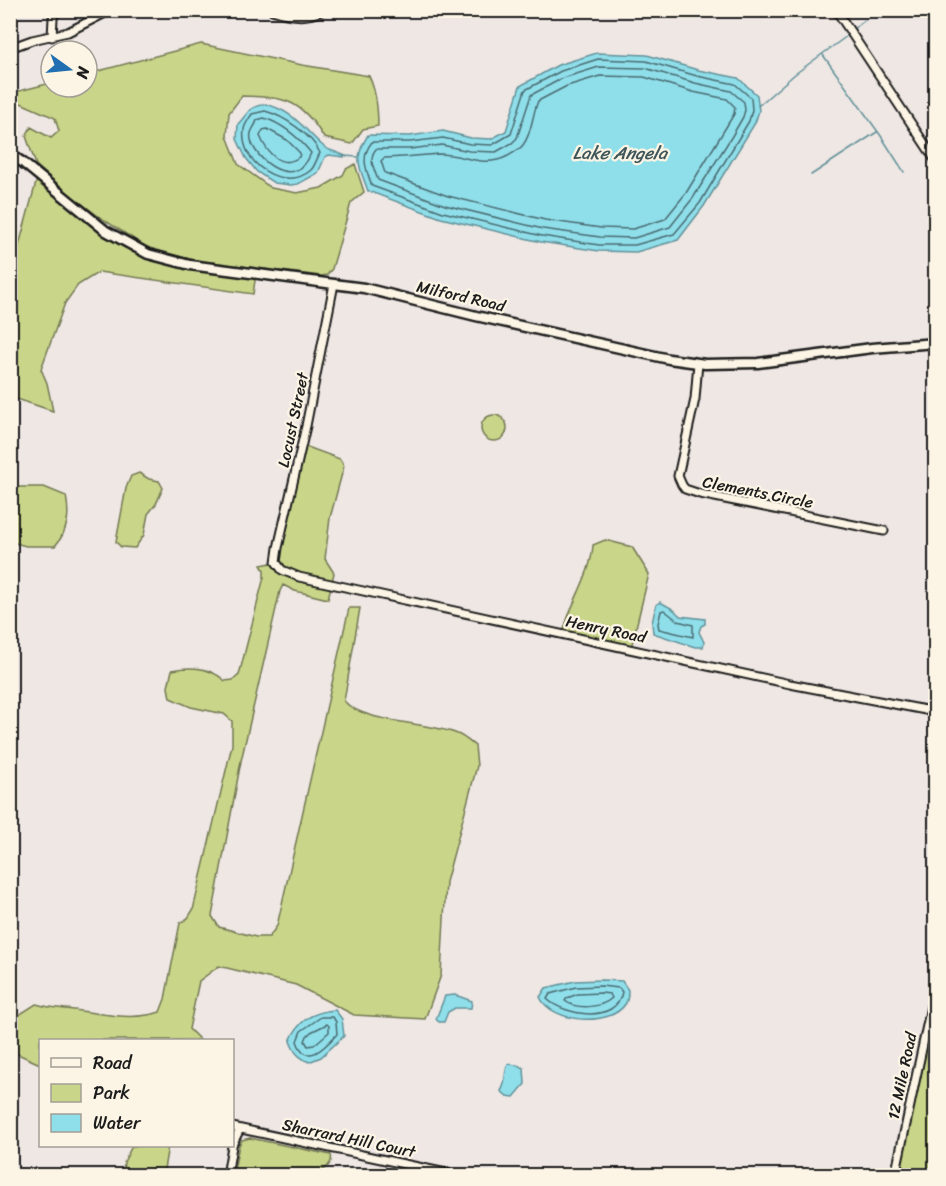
<svg xmlns="http://www.w3.org/2000/svg" width="946" height="1186" font-family="Sriracha,sans-serif">
<style>
.green{fill:#c9d589;stroke:#727852;stroke-width:1.5}
.water{fill:#8fdfeb;stroke:#619198;stroke-width:1.5}
.lines{fill:none;stroke-linecap:round;stroke-linejoin:round}
.shore{stroke:#4a6a6f;stroke-width:1.5}
.stream{stroke:#619198;stroke-width:1.5}
.minor-casing{stroke:#1c1c1c;stroke-width:11}
.tertiary-casing{stroke:#1c1c1c;stroke-width:13}
.minor{stroke:#fcf5e5;stroke-width:7}
.tertiary{stroke:#fcf5e5;stroke-width:8}
.labels{text-anchor:middle;dominant-baseline:central;stroke-width:4.5;stroke-linejoin:round;paint-order:stroke}
.street-label{font-size:16px;fill:#1c1c1c;stroke:#fcf5e5}
.water-label{font-size:18px;font-style:italic;fill:#3e565a;stroke:#fcf5e5}
</style>
<rect width="100%" height="100%" fill="#efe7e4"/>
<filter id="ink" filterUnits="userSpaceOnUse"><feTurbulence type="fractalNoise" baseFrequency=".0167" numOctaves="2"/><feDisplacementMap in="SourceGraphic" scale="12" xChannelSelector="R" yChannelSelector="G"/><feConvolveMatrix kernelMatrix="1 2 1 2 8 2 1 2 1" color-interpolation-filters="sRGB"/></filter>
<g filter="url(#ink)">
<!-- green -->
<path class="green" d="M201,44L302,65L369,76C376,91 378,109 378,126L363,129L352,144L324,138C301,99 285,97 242,96L229,113L227,136L238,164L271,188L297,193L321,188L343,175L346,169L355,164L364,192L351,203L332,269L327,275L321,276L193,260L146,247L101,218L69,194L36,165L26,136L31,127L51,138L59,131L55,118L16,101L15,92L51,83V87H87V74Z
M38,175L106,231L148,254L256,274L253,294L99,272L78,285L65,303L41,369L47,383L53,411L11,397V270L14,264Z
M481 428a13 13 0 1 1 26 0a13 13 0 1 1-26 0Z
M302,445L340,459L344,466L330,518L325,559L334,573L328,599L295,591L283,585L280,591L241,761L212,916L219,927L256,937H269L277,926L349,608H360L344,701C363,723 427,722 455,733C462,735 469,741 475,746L477,766L446,882L441,975L425,1019L354,1015L296,985L219,966L199,981L189,1029L200,1040H40V1064L11,1051V1020L36,1004C49,1008 61,1008 74,1010C102,1014 133,1021 160,1012L165,999L180,923L188,918L193,910L232,745V721L224,714L191,707L170,698L168,687L172,670C191,666 210,667 225,681L233,680L239,675L264,577V570L261,565L276,562Z
M139,473L149,479L159,481L163,488L156,504L148,514L144,535L135,548L121,547L116,542L126,488L131,476Z
M11,487H44L66,496C70,515 68,531 55,546H26L11,542Z
M605,540L632,547L649,574L631,648L563,633C570,603 591,576 593,545Z
M935,1010V1175H899Z
M250,1138L331,1155C334,1165 320,1174 310,1176C286,1179 257,1176 233,1175L239,1145L242,1140Z
M132,1146H168L163,1175H123L124,1162Z"/>
<!-- water -->
<path class="water" d="M597,53L647,55L698,70L738,78L757,95L759,111L755,123L704,206L678,240L636,252L599,251L541,242L441,218L368,191C359,166 353,159 368,135L410,136L443,131L471,138L491,139L506,131L520,86L558,65Z
M265,104C294,111 303,128 323,146C328,151 338,152 345,156L344,157L329,155L325,157L318,173L298,184L291,185L274,183L257,172L246,158L237,139L238,124C249,113 246,108 265,104Z
M660,602L673,609L680,616L705,619V624L701,626L699,632L704,642L703,647H695L653,633L652,623L656,605Z
M602,980L622,981L628,990C628,994 628,1000 626,1003C611,1028 551,1023 540,997L546,988L575,981Z
M455,995L472,1001L471,1008H455L448,1012L444,1022H439L436,1019L445,996Z
M335,1010L342,1019L344,1036L321,1057L309,1062C298,1057 294,1052 290,1041C299,1020 312,1012 335,1010Z
M508,1064L517,1065L524,1068L525,1084L514,1097L507,1096L501,1091C507,1082 503,1074 508,1064Z"/>
<g class="lines">
<!-- shore -->
<path class="shore" d="M598,59L646,61L697,76L735,84L751,98L752,110L749,121L700,203L674,234L635,245H599L542,236L443,212L372,186C366,169 360,157 372,142H410L443,138L470,144L492,145L511,134L525,90L561,71Z
M599,67L645,68L695,83L731,91L744,102L745,110L743,117L732,136L693,198L670,227L634,238L600,237L543,229L445,205L378,180C374,169 368,158 376,149H410L442,145L469,151L496,152L512,143L517,138L531,95L563,78Z
M600,76L644,77L693,92L727,99L735,107L734,114L686,193L665,219L633,229L601,228L545,220L448,196L385,173L381,161L384,158C403,158 421,155 440,154C464,154 483,169 508,156C513,153 519,150 523,145C532,134 532,115 538,101L567,86Z
M265,111C284,116 312,135 320,153C317,158 315,166 311,170C285,193 239,164 244,130C244,125 249,119 252,114Z
M264,118C283,124 299,138 311,153C295,196 246,154 251,133C252,129 256,125 257,120Z
M267,129L287,140L300,153L299,157C281,170 267,153 260,136L263,130Z
M664,610L678,621L693,625V637L659,629L658,624L661,611Z
M601,986L619,988L622,992C617,1024 565,1016 547,999L550,994L576,987Z
M601,993L610,994L612,998C601,1008 577,1010 565,1001L567,998L578,994Z
M321,1017H333L336,1022L337,1034C325,1047 306,1068 297,1041L301,1031Z
M327,1024L329,1026V1032L314,1045L308,1046L305,1041L307,1036L311,1032Z"/>
<!-- stream -->
<path class="stream" d="M855,28L878,10
M823,55L881,136L904,172
M758,106L795,74L847,36
M344,156L358,157
M811,175L877,132"/>
<defs>
<path id="minor" d="M272,10C291,16 305,19 323,10
M836,10L936,161
M52,37L53,18L57,10
M10,48L32,40L68,32L111,10
M334,284L306,426L278,548L276,562L282,570L299,577L790,684L936,712
M698,363L695,399L678,476L682,485L685,489L700,494L884,531
M232,1127L460,1176
M232,1145L240,1129
M227,1176L232,1146
M895,1176L936,983"/>
<path id="tertiary" d="M10,154L22,162L106,231L148,254L190,265L364,288L476,316L669,359L705,364L758,363L872,348L936,343"/>
</defs>
<!-- minor casing -->
<use href="#minor" class="minor-casing"/>
<!-- tertiary casing -->
<use href="#tertiary" class="tertiary-casing"/>
<!-- minor -->
<use href="#minor" class="minor"/>
<!-- tertiary -->
<use href="#tertiary" class="tertiary"/>
</g>
</g>
<g class="labels">
<!-- street labels -->
<g class="street-label">
<text transform="translate(461 296) rotate(13)">Milford Road</text>
<text transform="translate(293 420) rotate(-78)">Locust Street</text>
<text transform="translate(758 492) rotate(11)">Clements Circle</text>
<text transform="translate(606 629) rotate(12)">Henry Road</text>
<text transform="translate(902 1076) rotate(-78)">12 Mile Road</text>
<text transform="translate(349 1138) rotate(12)">Sharrard Hill Court</text>
</g>
<!-- water labels -->
<g class="water-label">
<text x="620" y="153">Lake Angela</text>
</g>
</g>
<!-- margin -->
<rect width="946" height="1186" fill="none" stroke="#fcf5e5" stroke-width="36"/>
<rect x="18" y="18" width="910" height="1150" fill="none" stroke="#1c1c1c" stroke-width="2" filter="url(#ink)"/>
<!-- legend -->
<rect x="39" y="1039" width="195" height="108" fill="#fcf5e5" stroke="#a29e95" stroke-width="1.5"/>
<rect x="51" y="1058" width="30" height="9" fill="#fcf5e5" stroke="#a29e95" stroke-width="1.5"/>
<text x="93" y="1069" font-size="18" fill="#1c1c1c">Road</text>
<rect x="51" y="1084" width="30" height="18" fill="#c9d589" stroke="#a29e95" stroke-width="1.5"/>
<text x="93" y="1099" font-size="18" fill="#1c1c1c">Park</text>
<rect x="51" y="1114" width="30" height="18" fill="#8fdfeb" stroke="#a29e95" stroke-width="1.5"/>
<text x="93" y="1129" font-size="18" fill="#1c1c1c">Water</text>
<!-- north arrow -->
<g transform="translate(69 69) rotate(105)"><circle r="28" fill="#fcf5e5" stroke="#a29e95" stroke-width="1.5"/>
<path d="M0-4.5L10 22L0 15L-10 22Z" fill="#1f6fb2"/>
<text y="-9" font-size="16" font-weight="bold" text-anchor="middle" fill="#1c1c1c">N</text>
</g>
</svg>
